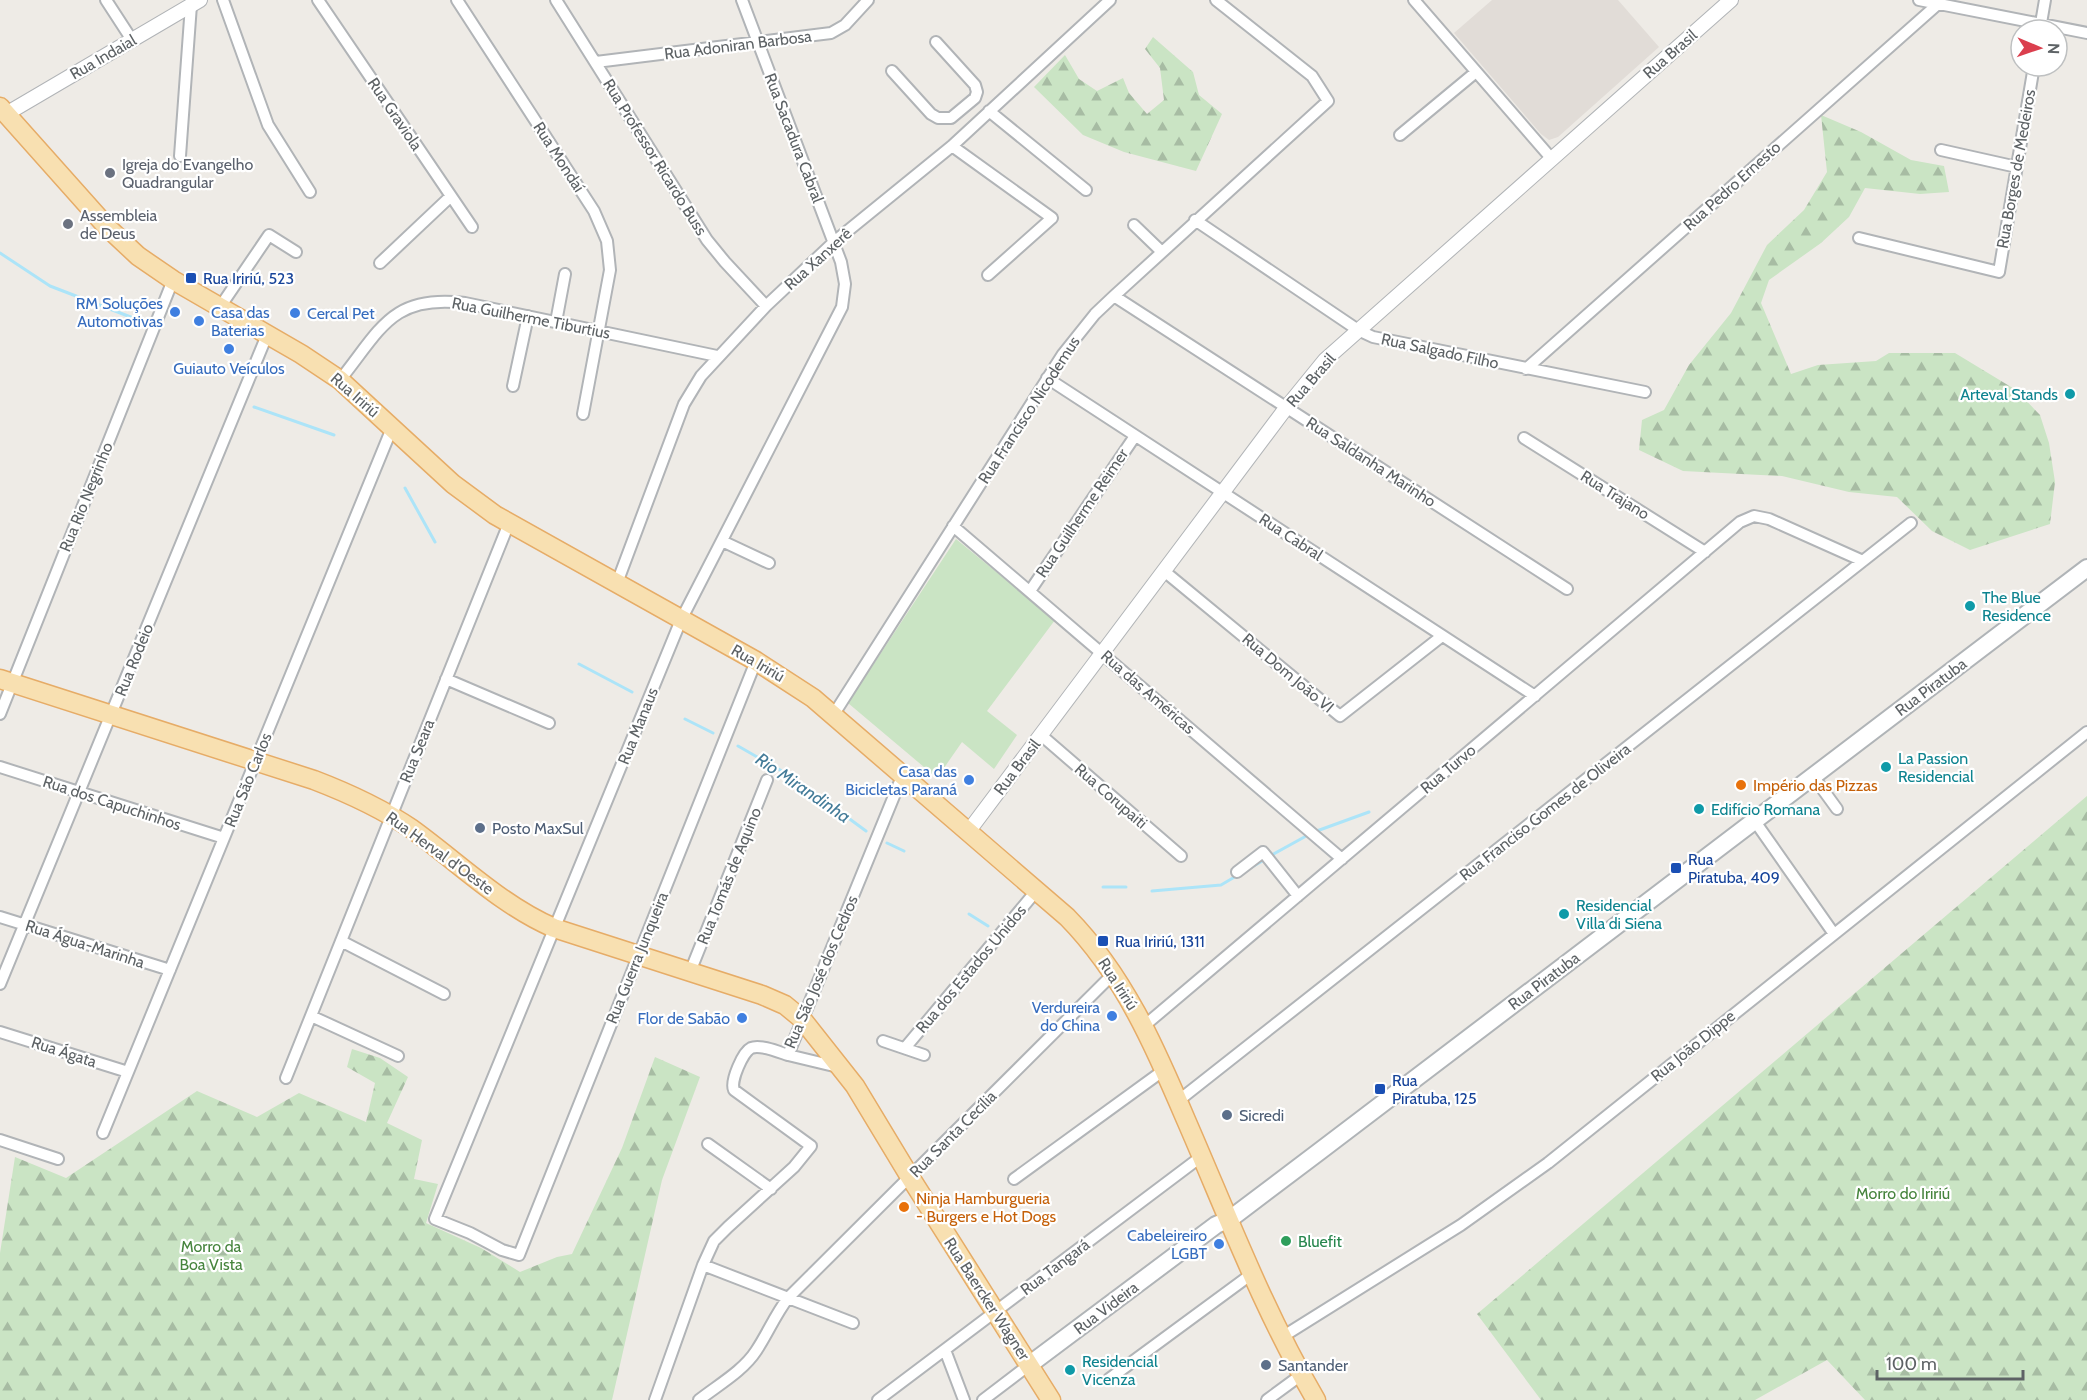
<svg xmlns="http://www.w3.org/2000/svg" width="2087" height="1400" font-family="Cabin,sans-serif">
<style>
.education{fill:#e1dcd7}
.forest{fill:url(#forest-firs)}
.park{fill:#cae4c4}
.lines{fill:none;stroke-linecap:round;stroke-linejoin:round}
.stream{stroke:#ace4f8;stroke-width:3}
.minor-casing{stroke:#b1b4b7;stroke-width:14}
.tertiary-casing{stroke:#b1b4b7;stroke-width:16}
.secondary-casing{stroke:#b0b4b7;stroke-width:20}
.primary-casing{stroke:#e6ac67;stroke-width:21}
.minor{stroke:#fff;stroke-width:10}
.tertiary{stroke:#fff;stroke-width:14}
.secondary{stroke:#fff;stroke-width:16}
.primary{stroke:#f8e0b1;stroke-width:18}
.worship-dot{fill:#6b7280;stroke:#fff;stroke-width:2}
.transit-dot{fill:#1a4fb4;stroke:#fff;stroke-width:2}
.shop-dot{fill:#3f7fe0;stroke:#fff;stroke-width:2}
.culture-dot{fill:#0f9aa8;stroke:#fff;stroke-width:2}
.food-dot{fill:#e8710a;stroke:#fff;stroke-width:2}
.service-dot{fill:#5c6f8a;stroke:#fff;stroke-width:2}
.leisure-dot{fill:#2e9e5b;stroke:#fff;stroke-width:2}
.labels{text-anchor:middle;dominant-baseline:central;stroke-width:4.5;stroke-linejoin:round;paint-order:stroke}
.street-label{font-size:16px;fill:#5d6265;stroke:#fff}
.worship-label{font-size:16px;fill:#5b616d;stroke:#fff;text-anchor:start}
.transit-label{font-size:16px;fill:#164399;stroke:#fff;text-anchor:start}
.shop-label{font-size:16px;fill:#366cbe;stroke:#fff;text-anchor:end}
.culture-label{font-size:16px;fill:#0d838f;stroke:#fff;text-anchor:start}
.food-label{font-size:16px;fill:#c56008;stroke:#fff;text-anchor:start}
.service-label{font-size:16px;fill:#4e5e75;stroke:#fff;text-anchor:start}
.park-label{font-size:16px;fill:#46843d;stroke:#fff}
.leisure-label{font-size:16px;fill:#27864d;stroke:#fff;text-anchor:start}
.water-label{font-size:18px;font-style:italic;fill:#437b98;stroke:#fff}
</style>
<defs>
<pattern id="forest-firs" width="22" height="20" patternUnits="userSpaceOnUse" patternTransform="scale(1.5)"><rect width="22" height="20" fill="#cae4c4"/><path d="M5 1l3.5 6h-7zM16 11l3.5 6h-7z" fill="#a7bca3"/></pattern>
</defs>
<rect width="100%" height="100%" fill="#eeebe6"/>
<!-- education -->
<path class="education" d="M1492,0H1618L1659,47L1558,137L1549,140L1541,134L1454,33Z"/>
<!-- forest -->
<path class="forest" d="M1153,37L1193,72L1199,95L1222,114L1196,171L1124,152L1083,135L1034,87L1065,55L1079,79L1097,91L1123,78L1129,93L1147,114L1164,100L1160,68L1145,49Z
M1821,115L1861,132L1911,160L1944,166L1949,192L1920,194L1865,188L1849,217L1821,243L1769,280L1761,303L1791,374L1818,365L1876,361L1889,353H1955L2016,390L2040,415L2049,443L2055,482L2050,524L1970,550L1932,531L1897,497L1849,492L1782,476L1683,471L1639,450L1642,420L1664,410L1689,365L1731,313L1767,245L1804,210L1827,172Z
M2087,796V1400H1865L1827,1360L1755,1400H1541L1477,1314Z
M352,1049L380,1058L408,1077L387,1123L422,1140L414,1179L438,1184L426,1223L481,1248L520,1272L557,1257L572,1254L622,1148L655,1057L700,1077L662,1180L612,1400H0V1253L15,1157L66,1178L197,1091L257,1117L299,1093L366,1122L375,1083L347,1067Z"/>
<!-- park -->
<path class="park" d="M956,539L1055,620L987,711L1017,735L994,769L962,742L937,778L848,703Z"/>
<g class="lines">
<!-- stream -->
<path class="stream" d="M0,253L50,286L141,321
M254,407L334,435
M405,488L435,542
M579,664L632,692
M685,719L713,733
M738,746L794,778L866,831
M1314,832L1369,812
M887,843L904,851
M1270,856L1308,835
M1252,867L1264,860
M1103,887H1126
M1152,891L1221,885L1238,875
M969,914L988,926"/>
<defs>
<path id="minor" d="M106,0L132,40
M223,0L268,125L310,192
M318,0L472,227
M457,0L594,211L607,241L610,270L583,414
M556,0L707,240L725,262L766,306
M742,0L841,262L845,284L842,307L681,620L435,1219L470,1233L502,1250L519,1255L756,661
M1414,0L1551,158
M1919,0L2087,33
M2040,29L2045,0
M596,62L831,33L845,25L868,0
M892,71L931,114L938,118H951L975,98L977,92L975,85L936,42
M989,111L1086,190
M1400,135L1476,72
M952,146L1052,218L988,275
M1941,150L2017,167
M180,156L191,5
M1195,220L1358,330L1373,337L1645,392
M1134,225L1162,252
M1859,238L1999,272L2034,66
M380,263L451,196
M1114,296L1567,589
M220,307L269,235L296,252
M556,322L565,274
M1526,369L1938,4
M1047,378L1535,696
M340,380C381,329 392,294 465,303L717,356
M513,386L528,316
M1524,438L1705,552
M953,526L1342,859
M722,541L769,563
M1164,571L1340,716L1442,636
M617,583L684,404L701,376L766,306L834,242L952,146L1110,0
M1030,591L1135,436
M446,679L549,723
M0,714L173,280
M834,714L1063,354L1095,314L1114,296L1328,101L1312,76L1216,0
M1041,735L1181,856
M0,767L224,838
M1813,776L1837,809
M1754,820L1834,934
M1237,872L1263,852L1298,896
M0,917L170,970
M341,941L444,994
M690,972L767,780
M0,984L267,335
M311,1016L398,1056
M1144,1026L1740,522L1754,516L1769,519L1863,561
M0,1032L128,1072
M883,1041L924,1055
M905,1048L1037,890
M788,1055L838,1067
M286,1078L509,523
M1178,1101L1911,523
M103,1133L392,428
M0,1140L58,1159
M708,1144L771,1189
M1014,1179L1164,1070
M703,1265L853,1323
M1282,1337L1461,1225L1548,1163L2087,732
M945,1350L964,1400
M1109,1379L1253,1273
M655,1400L703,1265L714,1241L728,1227L794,1167L811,1146L734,1090C730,1081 743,1052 751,1048C760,1044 779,1052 788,1055L903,774
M699,1400C718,1385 743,1371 756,1351C768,1333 775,1315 788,1298L1114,973
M878,1400L1202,1156
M983,1400L1029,1365
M1267,1400L1301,1375"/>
<path id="tertiary" d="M6,114L200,0
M968,832L1286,408L1325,360L1731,0"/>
<path id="secondary" d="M1029,1365L1216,1225L1230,1219L1320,1151L2087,568"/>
<path id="primary" d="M0,107L107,227L138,256L173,280L301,354L340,380L453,484L495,515L756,661L813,698L1067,917C1124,975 1155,1047 1186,1120C1227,1214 1264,1312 1316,1400
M0,679L314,780C348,793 381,808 412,829C459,863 501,905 554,928L762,995L785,1005L802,1019L855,1086L910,1177L1051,1400"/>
</defs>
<!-- minor casing -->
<use href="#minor" class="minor-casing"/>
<!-- tertiary casing -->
<use href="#tertiary" class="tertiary-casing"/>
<!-- secondary casing -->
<use href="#secondary" class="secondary-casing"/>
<!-- primary casing -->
<use href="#primary" class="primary-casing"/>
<!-- minor -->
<use href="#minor" class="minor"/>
<!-- tertiary -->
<use href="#tertiary" class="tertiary"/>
<!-- secondary -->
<use href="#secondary" class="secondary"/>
<!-- primary -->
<use href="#primary" class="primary"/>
</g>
<!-- markers -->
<g class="worship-dot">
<circle cx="110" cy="173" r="6"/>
<circle cx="68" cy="224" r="6"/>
</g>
<g class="transit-dot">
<rect x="185" y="272" width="12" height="12" rx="3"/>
<rect x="1670" y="862" width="12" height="12" rx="3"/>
<rect x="1097" y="935" width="12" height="12" rx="3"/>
<rect x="1374" y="1083" width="12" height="12" rx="3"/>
</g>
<g class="shop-dot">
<circle cx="175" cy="312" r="6"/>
<circle cx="295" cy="313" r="6"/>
<circle cx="199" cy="321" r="6"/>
<circle cx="229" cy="349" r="6"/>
<circle cx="969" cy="780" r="6"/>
<circle cx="1112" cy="1016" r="6"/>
<circle cx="742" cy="1018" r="6"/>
<circle cx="1219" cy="1244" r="6"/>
</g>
<g class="culture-dot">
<circle cx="2070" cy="394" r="6"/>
<circle cx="1970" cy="606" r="6"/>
<circle cx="1886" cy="767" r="6"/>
<circle cx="1699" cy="809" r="6"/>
<circle cx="1564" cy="914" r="6"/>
<circle cx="1070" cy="1370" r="6"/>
</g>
<g class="food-dot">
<circle cx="1741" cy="785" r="6"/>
<circle cx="904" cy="1207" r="6"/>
</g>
<g class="service-dot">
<circle cx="480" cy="828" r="6"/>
<circle cx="1227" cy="1115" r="6"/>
<circle cx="1266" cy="1365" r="6"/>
</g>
<circle class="leisure-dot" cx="1286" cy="1241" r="6"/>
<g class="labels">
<!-- street labels -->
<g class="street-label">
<text transform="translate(738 45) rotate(-7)">Rua Adoniran Barbosa</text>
<text transform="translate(1670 54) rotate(-41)">Rua Brasil</text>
<text transform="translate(103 57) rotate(-30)">Rua Indaial</text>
<text transform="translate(395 114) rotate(56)">Rua Graviola</text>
<text transform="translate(794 138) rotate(69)">Rua Sacadura Cabral</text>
<text transform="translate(559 157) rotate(57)">Rua Mondaí</text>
<text transform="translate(655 157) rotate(58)">Rua Professor Ricardo Buss</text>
<text transform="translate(2016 169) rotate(-80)">Rua Borges de Medeiros</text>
<text transform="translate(1732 186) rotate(-42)">Rua Pedro Ernesto</text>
<text transform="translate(818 259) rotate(-42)">Rua Xanxerê</text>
<text transform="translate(531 318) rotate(11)">Rua Guilherme Tiburtius</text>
<text transform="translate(1440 351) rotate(12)">Rua Salgado Filho</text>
<text transform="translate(1311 380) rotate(-49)">Rua Brasil</text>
<text transform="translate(355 395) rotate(41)">Rua Iririú</text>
<text transform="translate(1029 410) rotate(-57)">Rua Francisco Nicodemus</text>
<text transform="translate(1371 462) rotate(33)">Rua Saldanha Marinho</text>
<text transform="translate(1615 495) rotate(32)">Rua Trajano</text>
<text transform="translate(86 497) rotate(-68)">Rua Rio Negrinho</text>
<text transform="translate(1082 513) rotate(-56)">Rua Guilherme Reimer</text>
<text transform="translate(1291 537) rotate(33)">Rua Cabral</text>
<text transform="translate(134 660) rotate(-68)">Rua Rodeio</text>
<text transform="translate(758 663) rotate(30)">Rua Iririú</text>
<text transform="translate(1288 673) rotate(40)">Rua Dom João VI</text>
<text transform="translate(1931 687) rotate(-37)">Rua Piratuba</text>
<text transform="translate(1148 692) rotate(41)">Rua das Américas</text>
<text transform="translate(638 726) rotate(-68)">Rua Manaus</text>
<text transform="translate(417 751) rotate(-68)">Rua Seara</text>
<text transform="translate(1017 767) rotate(-53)">Rua Brasil</text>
<text transform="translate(1448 769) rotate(-40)">Rua Turvo</text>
<text transform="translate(248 780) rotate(-68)">Rua São Carlos</text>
<text transform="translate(1111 796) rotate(41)">Rua Corupaiti</text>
<text transform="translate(112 803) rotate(18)">Rua dos Capuchinhos</text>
<text transform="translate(1545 812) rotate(-38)">Rua Franciso Gomes de Oliveira</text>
<text transform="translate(440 853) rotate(36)">Rua Herval d'Oeste</text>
<text transform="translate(729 876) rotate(-68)">Rua Tomás de Aquino</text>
<text transform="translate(85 944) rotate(18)">Rua Água-Marinha</text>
<text transform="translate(637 958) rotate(-68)">Rua Guerra Junqueira</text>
<text transform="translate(971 969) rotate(-50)">Rua dos Estados Unidos</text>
<text transform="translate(821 972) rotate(-67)">Rua São José dos Cedros</text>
<text transform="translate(1544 981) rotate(-37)">Rua Piratuba</text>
<text transform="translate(1118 984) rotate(57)">Rua Iririú</text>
<text transform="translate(1693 1046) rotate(-39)">Rua João Dippe</text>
<text transform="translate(64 1052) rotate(18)">Rua Ágata</text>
<text transform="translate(953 1134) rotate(-45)">Rua Santa Cecília</text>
<text transform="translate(1055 1267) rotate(-37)">Rua Tangará</text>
<text transform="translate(987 1299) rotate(57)">Rua Baercker Wagner</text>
<text transform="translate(1106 1308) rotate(-37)">Rua Videira</text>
</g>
<!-- worship labels -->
<g class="worship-label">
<text x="122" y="164">Igreja do Evangelho<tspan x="122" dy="18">Quadrangular</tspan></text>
<text x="80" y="215">Assembleia<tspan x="80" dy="18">de Deus</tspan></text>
</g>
<!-- transit labels -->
<g class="transit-label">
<text x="203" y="278">Rua Iririú, 523</text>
<text x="1688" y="859">Rua<tspan x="1688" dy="18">Piratuba, 409</tspan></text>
<text x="1115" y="941">Rua Iririú, 1311</text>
<text x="1392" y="1080">Rua<tspan x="1392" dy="18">Piratuba, 125</tspan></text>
</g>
<!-- shop labels -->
<g class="shop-label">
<text x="163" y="303">RM Soluções<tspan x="163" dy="18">Automotivas</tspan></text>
<text x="211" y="312" text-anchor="start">Casa das<tspan x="211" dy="18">Baterias</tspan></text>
<text x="307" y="313" text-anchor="start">Cercal Pet</text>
<text x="229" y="368" text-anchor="middle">Guiauto Veículos</text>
<text x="957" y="771">Casa das<tspan x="957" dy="18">Bicicletas Paraná</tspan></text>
<text x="1100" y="1007">Verdureira<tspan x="1100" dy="18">do China</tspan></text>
<text x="730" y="1018">Flor de Sabão</text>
<text x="1207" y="1235">Cabeleireiro<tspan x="1207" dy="18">LGBT</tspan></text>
</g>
<!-- culture labels -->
<g class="culture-label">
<text x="2058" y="394" text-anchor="end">Arteval Stands</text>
<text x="1982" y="597">The Blue<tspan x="1982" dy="18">Residence</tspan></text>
<text x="1898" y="758">La Passion<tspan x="1898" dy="18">Residencial</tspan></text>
<text x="1711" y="809">Edifício Romana</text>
<text x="1576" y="905">Residencial<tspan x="1576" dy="18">Villa di Siena</tspan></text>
<text x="1082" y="1361">Residencial<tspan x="1082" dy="18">Vicenza</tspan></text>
</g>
<!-- food labels -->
<g class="food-label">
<text x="1753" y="785">Império das Pizzas</text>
<text x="916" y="1198">Ninja Hamburgueria<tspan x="916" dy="18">- Burgers e Hot Dogs</tspan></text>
</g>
<!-- service labels -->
<g class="service-label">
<text x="492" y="828">Posto MaxSul</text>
<text x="1239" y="1115">Sicredi</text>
<text x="1278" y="1365">Santander</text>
</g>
<!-- park labels -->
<g class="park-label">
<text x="1903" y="1193">Morro do Iririú</text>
<text x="211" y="1246">Morro da<tspan x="211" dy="18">Boa Vista</tspan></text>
</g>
<!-- leisure labels -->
<g class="leisure-label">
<text x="1298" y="1241">Bluefit</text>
</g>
<!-- water labels -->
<g class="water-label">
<text transform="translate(803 788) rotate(34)">Rio Mirandinha</text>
</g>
</g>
<!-- north arrow -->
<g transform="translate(2039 48) rotate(92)"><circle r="28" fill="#ffffff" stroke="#bec0c1" stroke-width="1.5"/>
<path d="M0-4.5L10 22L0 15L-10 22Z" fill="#db3f4e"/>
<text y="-9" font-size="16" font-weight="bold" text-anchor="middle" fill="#5d6265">N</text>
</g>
<!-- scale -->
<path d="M1877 1370v9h146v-9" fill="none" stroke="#5d6265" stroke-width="3"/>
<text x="1886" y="1370" font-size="18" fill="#5d6265" stroke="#ffffff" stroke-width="4.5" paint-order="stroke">100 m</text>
</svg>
